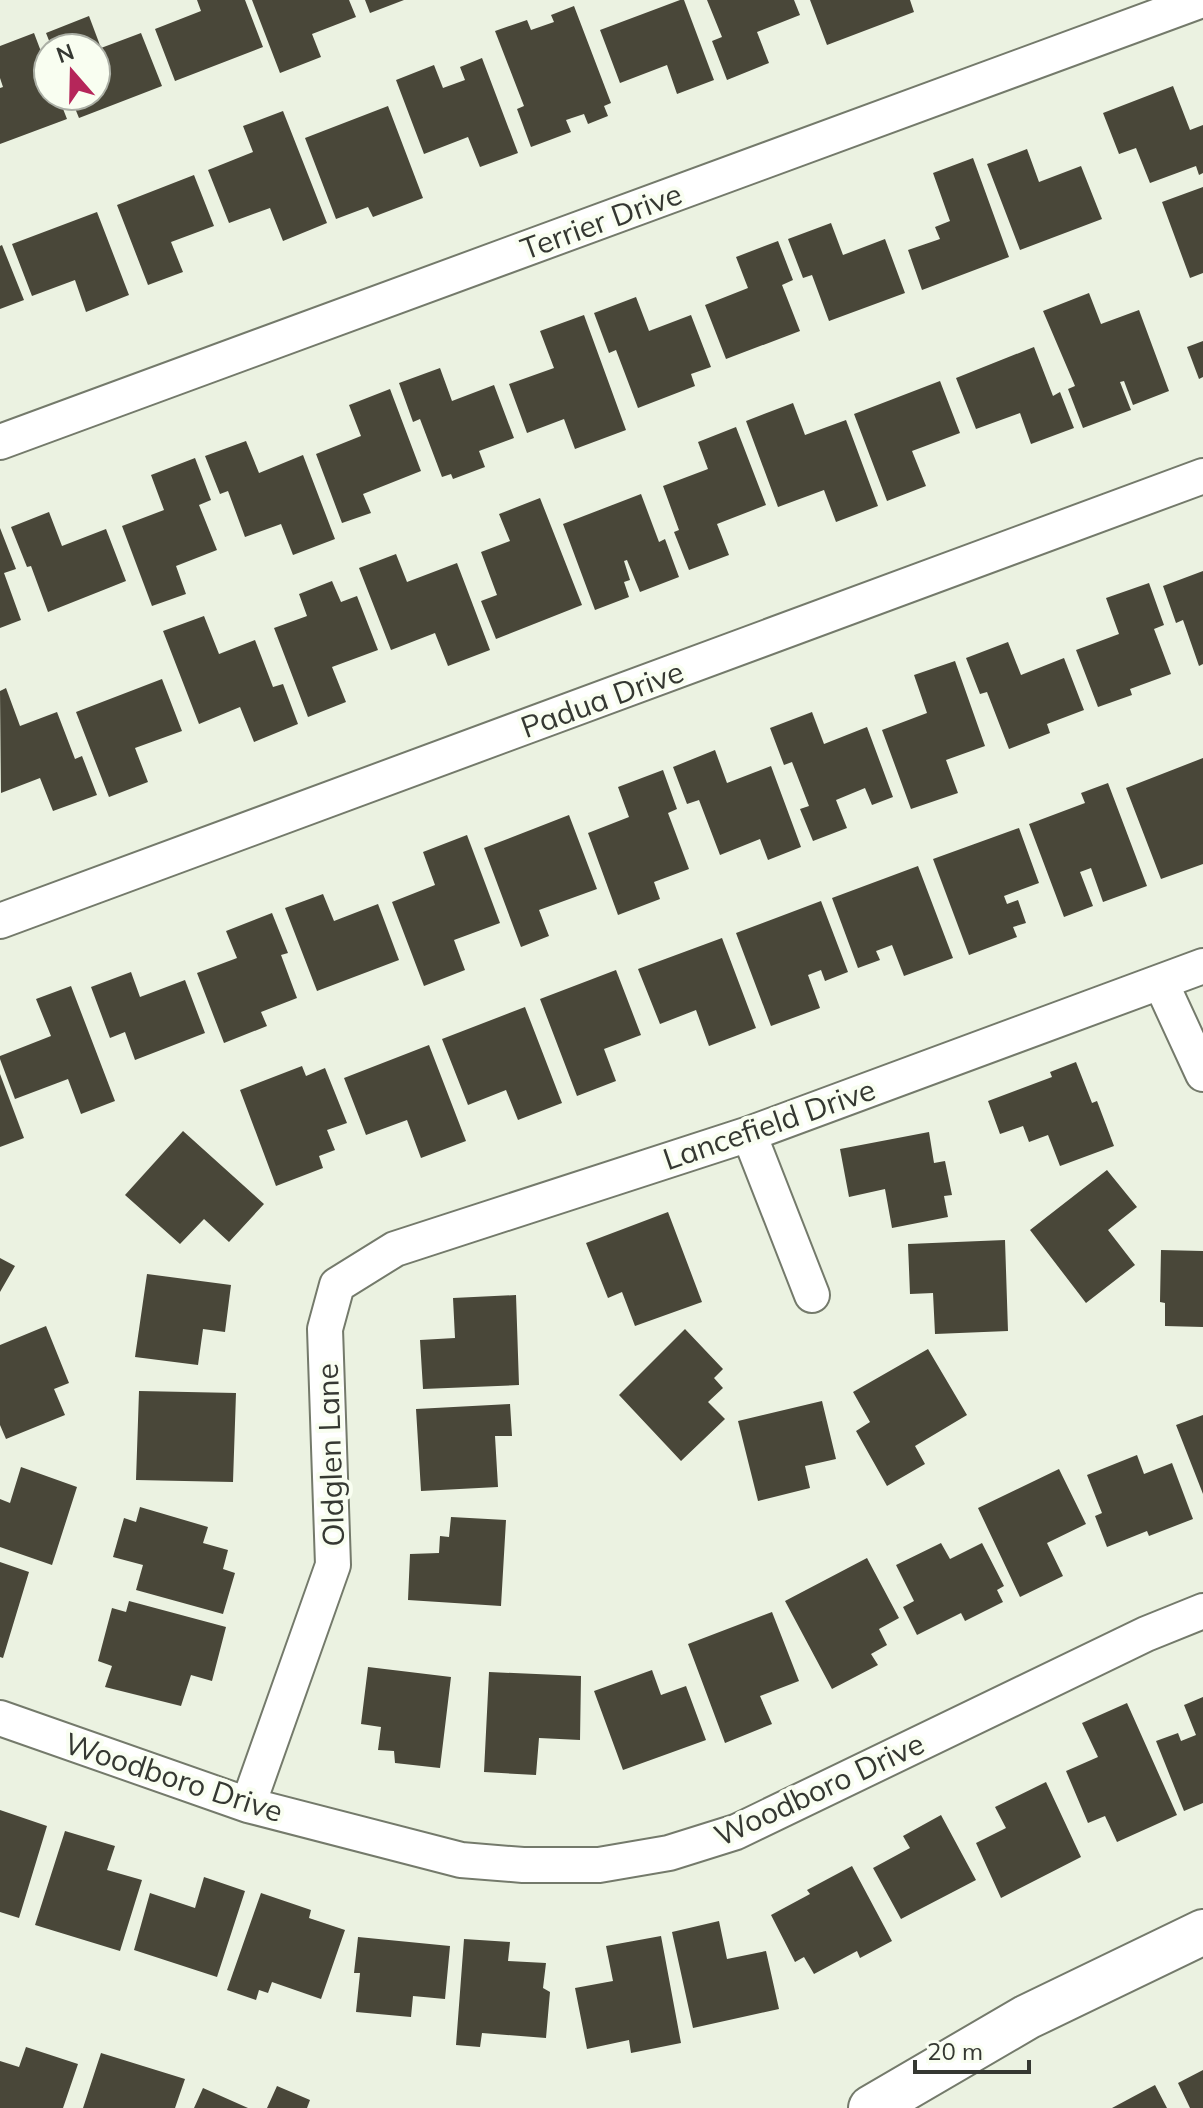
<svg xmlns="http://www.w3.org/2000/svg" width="1203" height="2108" font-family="Mulish,sans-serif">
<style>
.building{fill:#494739}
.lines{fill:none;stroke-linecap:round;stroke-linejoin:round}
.street-casing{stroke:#747a6b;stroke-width:38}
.secondary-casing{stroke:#747a6b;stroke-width:48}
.street{stroke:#fff;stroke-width:34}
.secondary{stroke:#fff;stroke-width:44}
.labels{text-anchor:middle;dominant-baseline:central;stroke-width:8;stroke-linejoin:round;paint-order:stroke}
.street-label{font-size:30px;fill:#353832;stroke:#f9fef1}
</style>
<rect width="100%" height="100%" fill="#ebf2e1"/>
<!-- building -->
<path class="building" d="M197,0H245L263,47L175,81L155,29L201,11Z
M252,0H349L356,17L312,34L321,57L280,73Z
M365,0H404L370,13Z
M680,0H684L714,80L677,94L667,65L620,83L600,30Z
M707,0H794L800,15L757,32L769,63L727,80L712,41L722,37Z
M810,0H910L914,12L827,45Z
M574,6L611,103L604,106L608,116L588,124L584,114L566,120L571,132L531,147L517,109L524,106L495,31L527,20L531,30L554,22L551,15Z
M89,16L101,48L141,33L162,86L79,118L70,96H96V48H52L46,33Z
M34,33L48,70V96H58L67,119L0,144V88L3,87L0,78V46Z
M482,58L518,153L480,167L468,137L424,154L396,80L434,65L443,88L465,80L460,67Z
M1173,86L1190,130L1203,125V173L1199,175L1196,166L1150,183L1136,148L1119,154L1103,113Z
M388,106L423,198L373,217L368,207L336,219L305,138Z
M283,111L327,223L283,241L270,208L229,223L208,170L253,152L243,126Z
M1027,149L1039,182L1081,166L1102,219L1020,250L987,164Z
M973,158L1009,257L922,290L908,250L940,239L935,227L950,221L933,173Z
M194,175L214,226L171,242L183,272L148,285L117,205Z
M1203,187V273L1190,278L1162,202Z
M97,212L129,295L86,312L75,280L32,296L12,244Z
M831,223L843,255L885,239L905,293L829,321L812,275L803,278L788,239Z
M778,241L793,280L782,285L800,331L726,359L705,305L748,288L736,257Z
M2,245L24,300L0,309V246Z
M1089,293L1101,324L1139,310L1169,391L1133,405L1124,381L1120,382L1131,410L1083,428L1068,389L1075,386L1043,311Z
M636,297L649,331L691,315L711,367L691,374L695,386L638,408L616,350L609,353L594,313Z
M584,315L626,430L575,449L564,419L527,433L509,384L554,368L540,331Z
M1203,341V377L1199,379L1187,347Z
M1034,347L1053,396L1060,392L1074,428L1031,444L1020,413L976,429L956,378Z
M440,368L452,401L494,385L514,438L479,451L485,467L453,479L451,474L442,477L420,419L413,422L399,383Z
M940,381L960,433L912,451L926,486L887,501L854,414Z
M390,389L421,471L363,494L371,513L342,523L316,454L361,436L349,405Z
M793,403L805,435L846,420L878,506L836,522L824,490L778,507L746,421Z
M736,427L766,505L717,524L729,555L689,570L674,532L679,530L663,486L708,469L698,442Z
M246,441L259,473L303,455L335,539L293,555L281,524L245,537L228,491L220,494L205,456Z
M195,458L211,500L199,505L217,550L176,566L186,594L152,606L122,526L164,510L151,475Z
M641,494L659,542L665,539L679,577L640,592L627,560L624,561L630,580L624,582L629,597L595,610L563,524Z
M540,498L582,605L496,639L481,601L497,595L481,552L510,541L499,514Z
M49,512L62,546L106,529L126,581L48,612L31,566L27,567L11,527Z
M0,528L16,569L4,573L21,620L0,628Z
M396,554L407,582L457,563L490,650L448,666L435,633L391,650L359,568Z
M1203,571V664L1199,666L1183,620L1176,623L1163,586Z
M332,581L341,602L357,596L378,650L332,667L346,702L308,717L274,628L307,616L299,594Z
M1149,583L1164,625L1154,629L1171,674L1130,689L1132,695L1098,707L1076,650L1119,634L1106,598Z
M204,616L219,654L255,640L273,687L283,684L298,724L254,742L240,707L199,724L163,631Z
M1008,642L1021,675L1064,658L1084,710L1047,724L1050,733L1009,749L987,692L980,694L966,658Z
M955,661L985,746L946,760L958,793L911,809L882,730L927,713L914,675Z
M162,679L182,731L135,748L148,782L109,797L76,712Z
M6,688L20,726L57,712L75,759L82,756L97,795L53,811L40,778L1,793L0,691Z
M812,712L824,744L867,727L893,797L872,805L865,788L836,800L847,828L813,841L800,809L809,806L792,762L784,765L770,728Z
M715,750L727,783L771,766L801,847L768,860L760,839L720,855L699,800L687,804L673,767Z
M1203,758V864L1161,879L1126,788Z
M663,770L677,809L668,813L689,869L654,882L660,899L618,915L588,833L629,817L618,787Z
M1108,783L1147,886L1103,902L1091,868L1080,872L1093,906L1064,917L1029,824L1085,803L1081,793Z
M569,815L597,889L539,910L549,936L521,947L484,848Z
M1019,828L1039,883L1004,896L1007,904L1018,900L1026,923L1013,927L1017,937L969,955L933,859Z
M467,835L500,923L454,940L465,970L424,986L392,902L435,885L423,852Z
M918,866L953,958L904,976L892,945L876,951L880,960L858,968L832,898Z
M323,894L334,921L378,904L399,960L317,991L285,908Z
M821,901L848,972L825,981L821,970L808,975L820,1008L771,1026L736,933Z
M272,913L288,953L281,955L297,998L261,1012L267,1026L224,1043L197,973L237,958L226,931Z
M722,938L756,1028L709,1046L696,1010L660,1024L638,969Z
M616,970L641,1035L604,1049L616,1081L577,1096L540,999Z
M131,972L140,997L185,980L205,1033L135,1060L125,1032L110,1038L91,987Z
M71,986L115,1101L81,1114L68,1079L15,1099L0,1059V1056L51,1036L36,999Z
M525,1007L562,1103L518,1120L506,1090L468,1105L442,1039Z
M429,1045L466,1141L421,1158L407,1120L366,1135L344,1078Z
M1076,1062L1092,1103L1097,1101L1114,1146L1060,1166L1048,1135L1029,1142L1023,1126L1000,1134L988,1101L1052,1077L1050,1072Z
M302,1066L306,1076L325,1068L347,1123L327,1130L335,1150L319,1156L323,1168L276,1186L240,1090Z
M0,1074L24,1138L0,1147Z
M183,1131L264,1204L229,1242L204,1219L180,1244L125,1195Z
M929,1132L934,1163L945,1161L952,1195L944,1196L948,1217L892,1228L885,1189L849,1197L840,1149Z
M1107,1170L1137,1207L1108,1230L1135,1265L1086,1303L1030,1230Z
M668,1212L702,1302L635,1326L622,1292L608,1298L586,1243Z
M1005,1240L1008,1331L935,1334L933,1293L910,1294L908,1244Z
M1161,1250L1203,1251V1327L1165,1326V1303L1160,1302Z
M0,1258L15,1266L0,1292Z
M147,1274L231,1285L225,1332L203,1329L198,1365L135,1357Z
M516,1295L519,1385L423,1389L420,1340L455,1338L453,1298Z
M46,1326L69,1383L54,1389L65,1415L6,1439L0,1425V1345Z
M685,1329L723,1369L714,1378L723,1388L708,1402L725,1419L681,1461L619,1395Z
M928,1349L967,1415L915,1446L925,1464L887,1486L856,1431L870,1422L853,1392Z
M139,1391L236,1393L233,1482L136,1480Z
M822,1401L836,1459L805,1466L810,1488L758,1501L738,1421Z
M510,1404L512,1436H495L498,1487L421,1491L416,1409Z
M1203,1415V1494L1176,1425Z
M1137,1455L1144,1474L1172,1463L1193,1519L1149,1536L1147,1531L1107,1547L1095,1516L1102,1513L1087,1475Z
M21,1467L77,1487L52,1565L0,1547V1499L10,1503Z
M1059,1469L1086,1524L1047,1543L1063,1576L1020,1597L978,1508Z
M140,1507L208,1527L203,1543L228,1550L223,1569L235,1573L223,1614L136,1590L143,1565L113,1557L124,1518L136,1522Z
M451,1517L506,1520L501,1606L408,1600L410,1554L439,1553L440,1536L449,1537Z
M941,1543L950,1559L982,1543L1004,1586L997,1590L1003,1602L965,1621L961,1613L917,1635L903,1607L914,1601L896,1565Z
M867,1558L899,1618L879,1629L887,1645L871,1654L878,1665L832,1689L785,1601Z
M0,1562L29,1572L3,1658L0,1657Z
M129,1601L226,1627L212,1681L191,1675L181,1706L105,1687L112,1666L98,1661L112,1608L126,1612Z
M772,1612L799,1681L760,1696L772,1724L725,1743L688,1644Z
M368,1667L451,1677L440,1768L395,1763L394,1751L378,1750L381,1727L361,1724Z
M652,1670L661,1695L686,1686L706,1740L623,1770L594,1691Z
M489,1672L581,1676L580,1740L539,1738L536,1775L484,1772Z
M1203,1697V1803L1184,1811L1156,1741L1178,1733L1181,1741L1196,1735L1184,1705Z
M1127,1703L1177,1815L1117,1842L1105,1816L1088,1823L1066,1771L1098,1757L1082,1723Z
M1046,1782L1081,1857L1001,1898L976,1843L1006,1828L995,1807Z
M0,1810L47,1826L19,1918L0,1912Z
M941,1815L976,1880L901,1919L873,1868L910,1848L903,1836Z
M65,1831L115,1846L107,1870L142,1880L120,1951L35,1925Z
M852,1866L892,1941L860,1958L857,1951L814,1974L804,1957L795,1962L771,1915L810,1894L807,1890Z
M204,1877L245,1891L217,1977L134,1950L150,1893L195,1908Z
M261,1893L311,1910L309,1918L345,1930L321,1999L272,1982L268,1993L259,1990L256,2000L227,1990Z
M719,1921L727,1959L766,1951L779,2009L693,2028L672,1932Z
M661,1936L681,2043L631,2053L629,2040L587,2049L575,1988L613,1981L606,1946Z
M358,1937L450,1946L445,1999L413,1996L411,2017L356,2012L360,1973H354Z
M464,1939L510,1942L508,1961L546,1963L543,1988L550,1992L546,2038L482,2033L480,2047L456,2045Z
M26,2047L78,2064L63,2108H0V2061L19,2067Z
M101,2053L185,2079L175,2108H83Z
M1203,2070V2108H1190L1178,2083Z
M1155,2085L1167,2108H1112Z
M277,2086L310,2100L307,2108H267Z
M203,2088L248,2108H194Z"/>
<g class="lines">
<defs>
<path id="street" d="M0,442L1202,0
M0,921L1203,476
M1161,983L1203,1074
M749,1134L812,1295
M0,1718L248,1805L461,1860L523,1865H599L669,1853L736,1832L1146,1634L1203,1611
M248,1805L333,1565L325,1329L337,1285L395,1249L749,1134L1203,966"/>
<path id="secondary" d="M871,2108L1027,2017L1203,1932"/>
</defs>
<!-- street casing -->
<use href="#street" class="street-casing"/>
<!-- secondary casing -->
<use href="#secondary" class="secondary-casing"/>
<!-- street -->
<use href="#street" class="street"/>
<!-- secondary -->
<use href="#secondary" class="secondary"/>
</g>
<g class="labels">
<!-- street labels -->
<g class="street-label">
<text transform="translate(601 221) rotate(-20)">Terrier Drive</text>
<text transform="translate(602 699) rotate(-20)">Padua Drive</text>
<text transform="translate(769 1124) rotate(-19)">Lancefield Drive</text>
<text transform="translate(330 1455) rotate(-92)">Oldglen Lane</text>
<text transform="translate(174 1777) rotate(18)">Woodboro Drive</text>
<text transform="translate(819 1789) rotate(-25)">Woodboro Drive</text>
</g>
</g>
<!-- north arrow -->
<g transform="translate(72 72) rotate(340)"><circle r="38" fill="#f9fef1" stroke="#abafa5" stroke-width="2"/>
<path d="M0-6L14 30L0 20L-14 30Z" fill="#b5265a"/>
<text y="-12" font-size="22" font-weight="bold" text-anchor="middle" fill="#353832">N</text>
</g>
<!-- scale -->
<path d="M915 2060v12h114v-12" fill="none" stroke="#353832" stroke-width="4"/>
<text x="927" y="2060" font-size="24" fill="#353832" stroke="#f9fef1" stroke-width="6" paint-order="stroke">20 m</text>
</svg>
